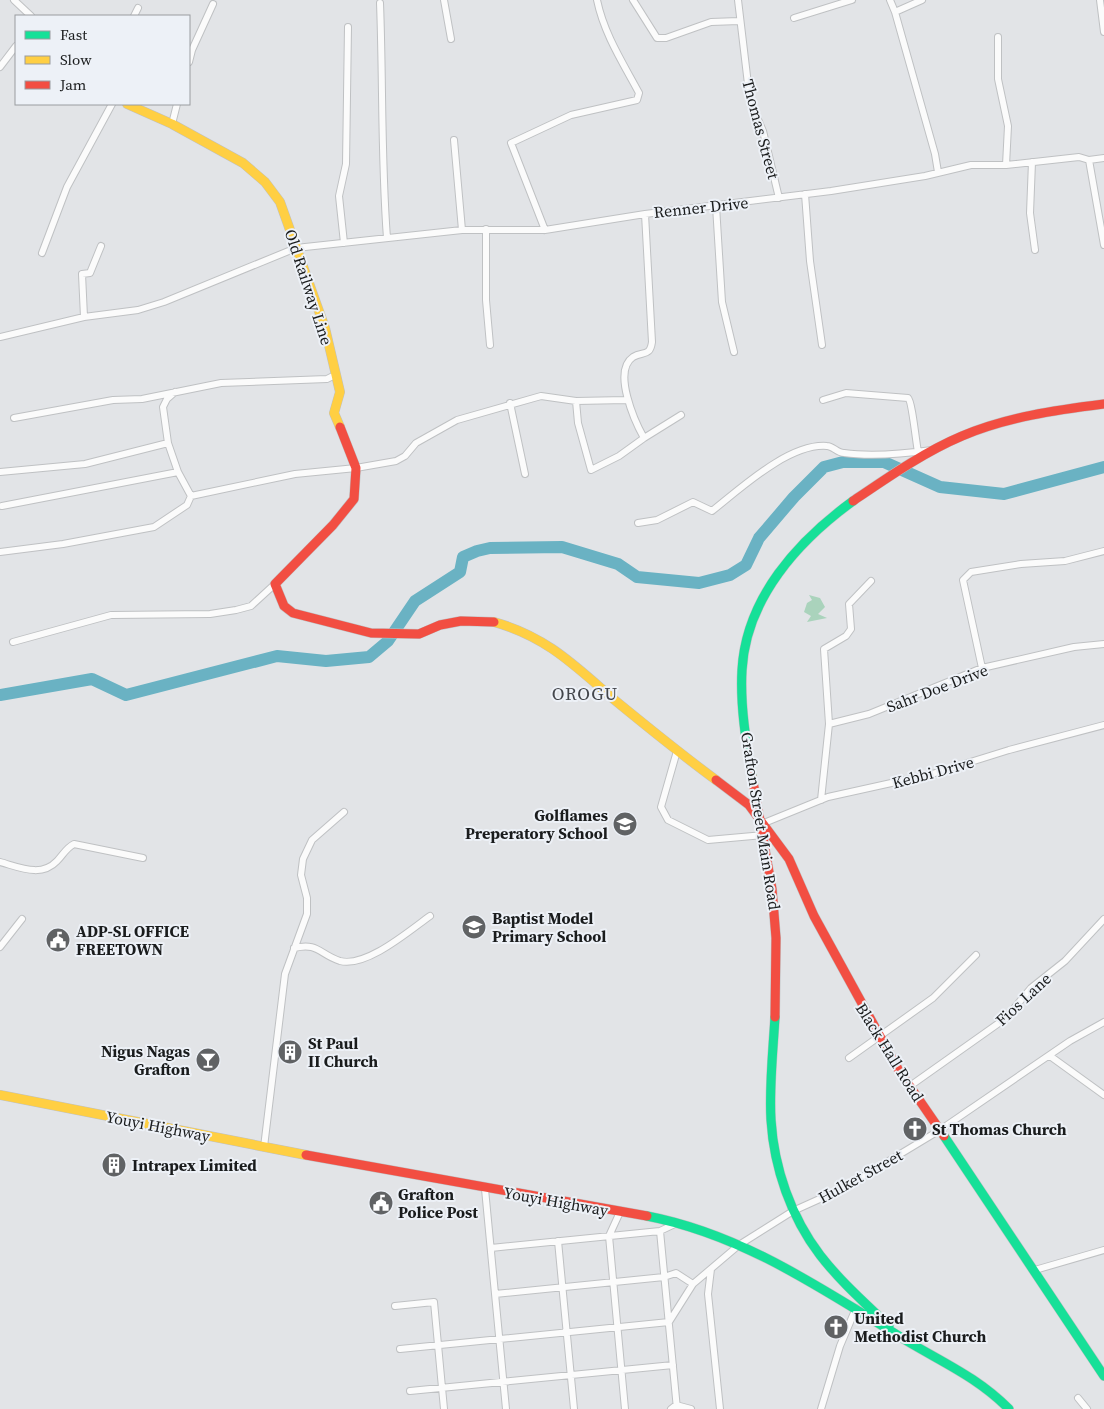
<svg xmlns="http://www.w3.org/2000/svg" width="1104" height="1409" font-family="'Source Serif 4',serif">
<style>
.forest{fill:#aad3bc}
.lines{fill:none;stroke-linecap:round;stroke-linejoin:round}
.river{stroke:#6ab2c3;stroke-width:12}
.street-casing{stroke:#bfc1c3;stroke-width:8}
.fast-casing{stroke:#bfc1c3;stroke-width:10}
.slow-casing{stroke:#bfc1c3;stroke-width:10}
.jam-casing{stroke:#bfc1c3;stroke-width:10}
.street{stroke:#fbfbfb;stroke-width:6}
.fast{stroke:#16e098;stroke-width:9}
.slow{stroke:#ffcf43;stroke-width:9}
.jam{stroke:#f24e42;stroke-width:9}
.labels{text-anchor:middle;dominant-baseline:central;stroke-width:4;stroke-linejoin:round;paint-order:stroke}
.street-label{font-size:16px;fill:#1a1c1d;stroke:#edf1f7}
.poi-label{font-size:16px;font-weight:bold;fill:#1a1c1d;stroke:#edf1f7;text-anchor:start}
.neighbourhood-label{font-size:18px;letter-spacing:1px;fill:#43464b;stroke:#edf1f7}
</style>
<rect width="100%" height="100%" fill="#e2e4e7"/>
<!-- forest -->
<path class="forest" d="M809,595L820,598L825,607L818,614L827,618L807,622L811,616L804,612L807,603L812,600Z"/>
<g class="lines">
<!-- river -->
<path class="river" d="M0,695L92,679L126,695L277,656L326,661L369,657L388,641L415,601L460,572L463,557L477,551L490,548L562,547L618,564L637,577L699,583L730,575L746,565L759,538L794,497L824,467L843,462H884L940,487L1004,494L1104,467"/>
<defs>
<path id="street" d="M14,0L31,16
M444,0L451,39
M633,0L657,38H666L711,22L739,21
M738,0L750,101L763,131L779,198
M890,0L895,12L935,154L938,172
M1100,0L1104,32
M380,3C383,81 381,160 387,238
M895,12L922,0
M134,16L138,8
M794,18L852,0
M998,37V79L1008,126L1006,165
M189,62L192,50L213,4
M0,67L16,46
M172,124L177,104
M454,140L462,230
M1089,160L1104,245
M1032,162L1030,213L1035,250
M805,194L810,261L822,345
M716,206L722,302L734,352
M645,214L652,342C650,357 643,351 633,357C612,371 635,422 644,438L681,415
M486,229V300L490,345
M545,230L511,143L571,115L637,100L639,93C623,63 604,34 597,0
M344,243L339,196L346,164L348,27
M42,253L67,187L112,104
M84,317L82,274L90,273L101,246
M0,337L84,317L138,310L164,302L296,248L462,230H545L645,214L831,191L925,176L971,165H1006L1079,157L1089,160L1104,158
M823,400L846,393L908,398C912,401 916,442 918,452
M576,401L578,423L591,470L619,456L644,438
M510,403L525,474
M14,418L113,400L142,399L221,383L327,379L335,375
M0,472L85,464L168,443
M191,496L295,474L356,468L396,461L405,456L416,443L457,420L541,396L576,401L626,400
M2,506L178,472
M638,523L657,520L693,502L712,511C740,489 789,443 827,446C833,446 837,453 844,453C872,457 903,454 932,450
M0,552L63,544L154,527L187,505L191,496L178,472L168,443L163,407L167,399L175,392
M13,642L111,615L210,614L236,610L251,606L275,584
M982,668L963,580L971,572L1021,564L1065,561L1104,551
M829,724L869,714L982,668L1074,647L1104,644
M677,751L661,807L668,820L708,840L764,835
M821,800L829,724L824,649L846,636L851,629L849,604L871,581
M764,823L828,797L932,774L1009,750L1104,725
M0,862C19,867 41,878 57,861C63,855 66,848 74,844L143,858
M0,947L22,919
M294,948C318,942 319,954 340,961C366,968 409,931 430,916
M1050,1056L1104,1095
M849,1058L933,998L976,955
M910,1086L1006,1018L1031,988L1065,961L1104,919
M264,1147L285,974L307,914V898L301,875L303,859L312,840L344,812
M485,1189L506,1409
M620,1212L609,1236L625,1409
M660,1231L677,1409
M558,1241L574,1409
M491,1248L660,1231L677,1223
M711,1269L708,1294L720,1409
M1035,1270L1104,1250
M495,1294L664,1277L676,1273L693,1284
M395,1306L434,1302L444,1409
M400,1349L669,1322L693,1284L739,1245L793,1211L844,1188L940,1130L1070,1041L1104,1022
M410,1391L673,1365
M1078,1398L1087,1409
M671,1409L676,1405L691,1409
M821,1409L840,1346L856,1308"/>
<path id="fast" d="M752,776C746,742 740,705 742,670C746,598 798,541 853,501
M775,1017C773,1051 769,1087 771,1120C774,1168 791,1217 820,1255C840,1281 865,1303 889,1326
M944,1136L1104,1376
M647,1216C746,1235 828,1293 912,1344C948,1365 979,1379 1009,1409"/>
<path id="slow" d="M127,104L172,124L243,163L265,182L280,202L325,328L340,392L334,413L340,427
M494,622C548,637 576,667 617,702C650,729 682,755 716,780
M0,1095L306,1155"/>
<path id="jam" d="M340,427L356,468L354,499L333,525L275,584L284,606L293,613L371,633L419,634L440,625L461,621L494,622
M853,501C887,478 924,452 962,436C1007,417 1056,410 1104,404
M752,776L772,889L776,938L775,1017
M716,780L749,805L789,859L814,916L898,1069L944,1136
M306,1155L647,1216"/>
</defs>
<!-- street casing -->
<use href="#street" class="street-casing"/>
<!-- fast casing -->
<use href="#fast" class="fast-casing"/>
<!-- slow casing -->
<use href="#slow" class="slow-casing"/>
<!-- jam casing -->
<use href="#jam" class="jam-casing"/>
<!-- street -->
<use href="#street" class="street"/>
<!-- fast -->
<use href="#fast" class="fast"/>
<!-- slow -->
<use href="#slow" class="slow"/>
<!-- jam -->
<use href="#jam" class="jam"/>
</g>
<!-- icons -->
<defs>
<symbol id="school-disc" viewBox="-11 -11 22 22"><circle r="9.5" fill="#606264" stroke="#edf1f7"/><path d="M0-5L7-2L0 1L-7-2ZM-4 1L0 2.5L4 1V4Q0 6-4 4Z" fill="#fff"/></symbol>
<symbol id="civic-disc" viewBox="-11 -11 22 22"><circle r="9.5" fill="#606264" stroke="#edf1f7"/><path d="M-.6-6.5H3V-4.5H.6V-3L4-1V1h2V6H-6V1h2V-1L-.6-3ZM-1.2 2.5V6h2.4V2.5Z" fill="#fff"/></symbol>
<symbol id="building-disc" viewBox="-11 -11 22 22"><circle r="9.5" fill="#606264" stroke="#edf1f7"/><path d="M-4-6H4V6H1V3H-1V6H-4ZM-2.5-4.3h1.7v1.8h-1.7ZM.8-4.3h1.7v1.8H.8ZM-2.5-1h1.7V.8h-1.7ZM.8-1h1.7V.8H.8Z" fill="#fff"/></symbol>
<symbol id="bar-disc" viewBox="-11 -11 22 22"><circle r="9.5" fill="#606264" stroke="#edf1f7"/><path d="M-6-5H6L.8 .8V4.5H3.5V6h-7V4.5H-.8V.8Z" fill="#fff"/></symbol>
<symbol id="church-disc" viewBox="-11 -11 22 22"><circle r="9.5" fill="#606264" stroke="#edf1f7"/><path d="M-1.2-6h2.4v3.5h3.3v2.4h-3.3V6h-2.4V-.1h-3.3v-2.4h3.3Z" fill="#fff"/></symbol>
</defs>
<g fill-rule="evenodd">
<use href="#school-disc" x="611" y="810" width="28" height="28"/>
<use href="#school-disc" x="460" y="913" width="28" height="28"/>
<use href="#civic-disc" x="44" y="926" width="28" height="28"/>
<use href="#building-disc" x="276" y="1038" width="28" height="28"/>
<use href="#bar-disc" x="194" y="1046" width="28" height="28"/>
<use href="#church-disc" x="901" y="1115" width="28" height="28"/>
<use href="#building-disc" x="100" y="1151" width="28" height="28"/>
<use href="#civic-disc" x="367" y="1189" width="28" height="28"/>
<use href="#church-disc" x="822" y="1313" width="28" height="28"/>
</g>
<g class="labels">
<!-- street labels -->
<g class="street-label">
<text transform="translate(761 129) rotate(75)">Thomas Street</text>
<text transform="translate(701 207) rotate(-6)">Renner Drive</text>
<text transform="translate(309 287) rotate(72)">Old Railway Line</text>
<text transform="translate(937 688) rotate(-21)">Sahr Doe Drive</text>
<text transform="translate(933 772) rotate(-15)">Kebbi Drive</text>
<text transform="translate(761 821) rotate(81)">Grafton Street Main Road</text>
<text transform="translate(1023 999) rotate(-43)">Fios Lane</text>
<text transform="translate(890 1052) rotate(58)">Black Hall Road</text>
<text transform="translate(158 1126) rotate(11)">Youyi Highway</text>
<text transform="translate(860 1176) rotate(-29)">Hulket Street</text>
<text transform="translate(556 1201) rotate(10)">Youyi Highway</text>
</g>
<!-- poi labels -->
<g class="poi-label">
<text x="608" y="815" text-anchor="end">Golflames<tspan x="608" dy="18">Preperatory School</tspan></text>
<text x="492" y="918">Baptist Model<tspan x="492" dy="18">Primary School</tspan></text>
<text x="76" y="931">ADP-SL OFFICE<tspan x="76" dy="18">FREETOWN</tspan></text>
<text x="308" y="1043">St Paul<tspan x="308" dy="18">II Church</tspan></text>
<text x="190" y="1051" text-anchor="end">Nigus Nagas<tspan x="190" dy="18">Grafton</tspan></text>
<text x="932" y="1129">St Thomas Church</text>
<text x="132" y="1165">Intrapex Limited</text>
<text x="398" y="1194">Grafton<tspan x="398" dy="18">Police Post</tspan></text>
<text x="854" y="1318">United<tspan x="854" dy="18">Methodist Church</tspan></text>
</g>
<!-- neighbourhood labels -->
<g class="neighbourhood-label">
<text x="585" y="693">OROGU</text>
</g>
</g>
<!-- legend -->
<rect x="15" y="15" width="175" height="90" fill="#edf1f7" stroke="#999ca0"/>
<rect x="25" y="31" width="25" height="8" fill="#16e098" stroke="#999ca0"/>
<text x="60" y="40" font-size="15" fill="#1a1c1d">Fast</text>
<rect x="25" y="56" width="25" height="8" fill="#ffcf43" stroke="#999ca0"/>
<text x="60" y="65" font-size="15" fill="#1a1c1d">Slow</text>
<rect x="25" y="81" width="25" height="8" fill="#f24e42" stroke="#999ca0"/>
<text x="60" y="90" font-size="15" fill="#1a1c1d">Jam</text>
</svg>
